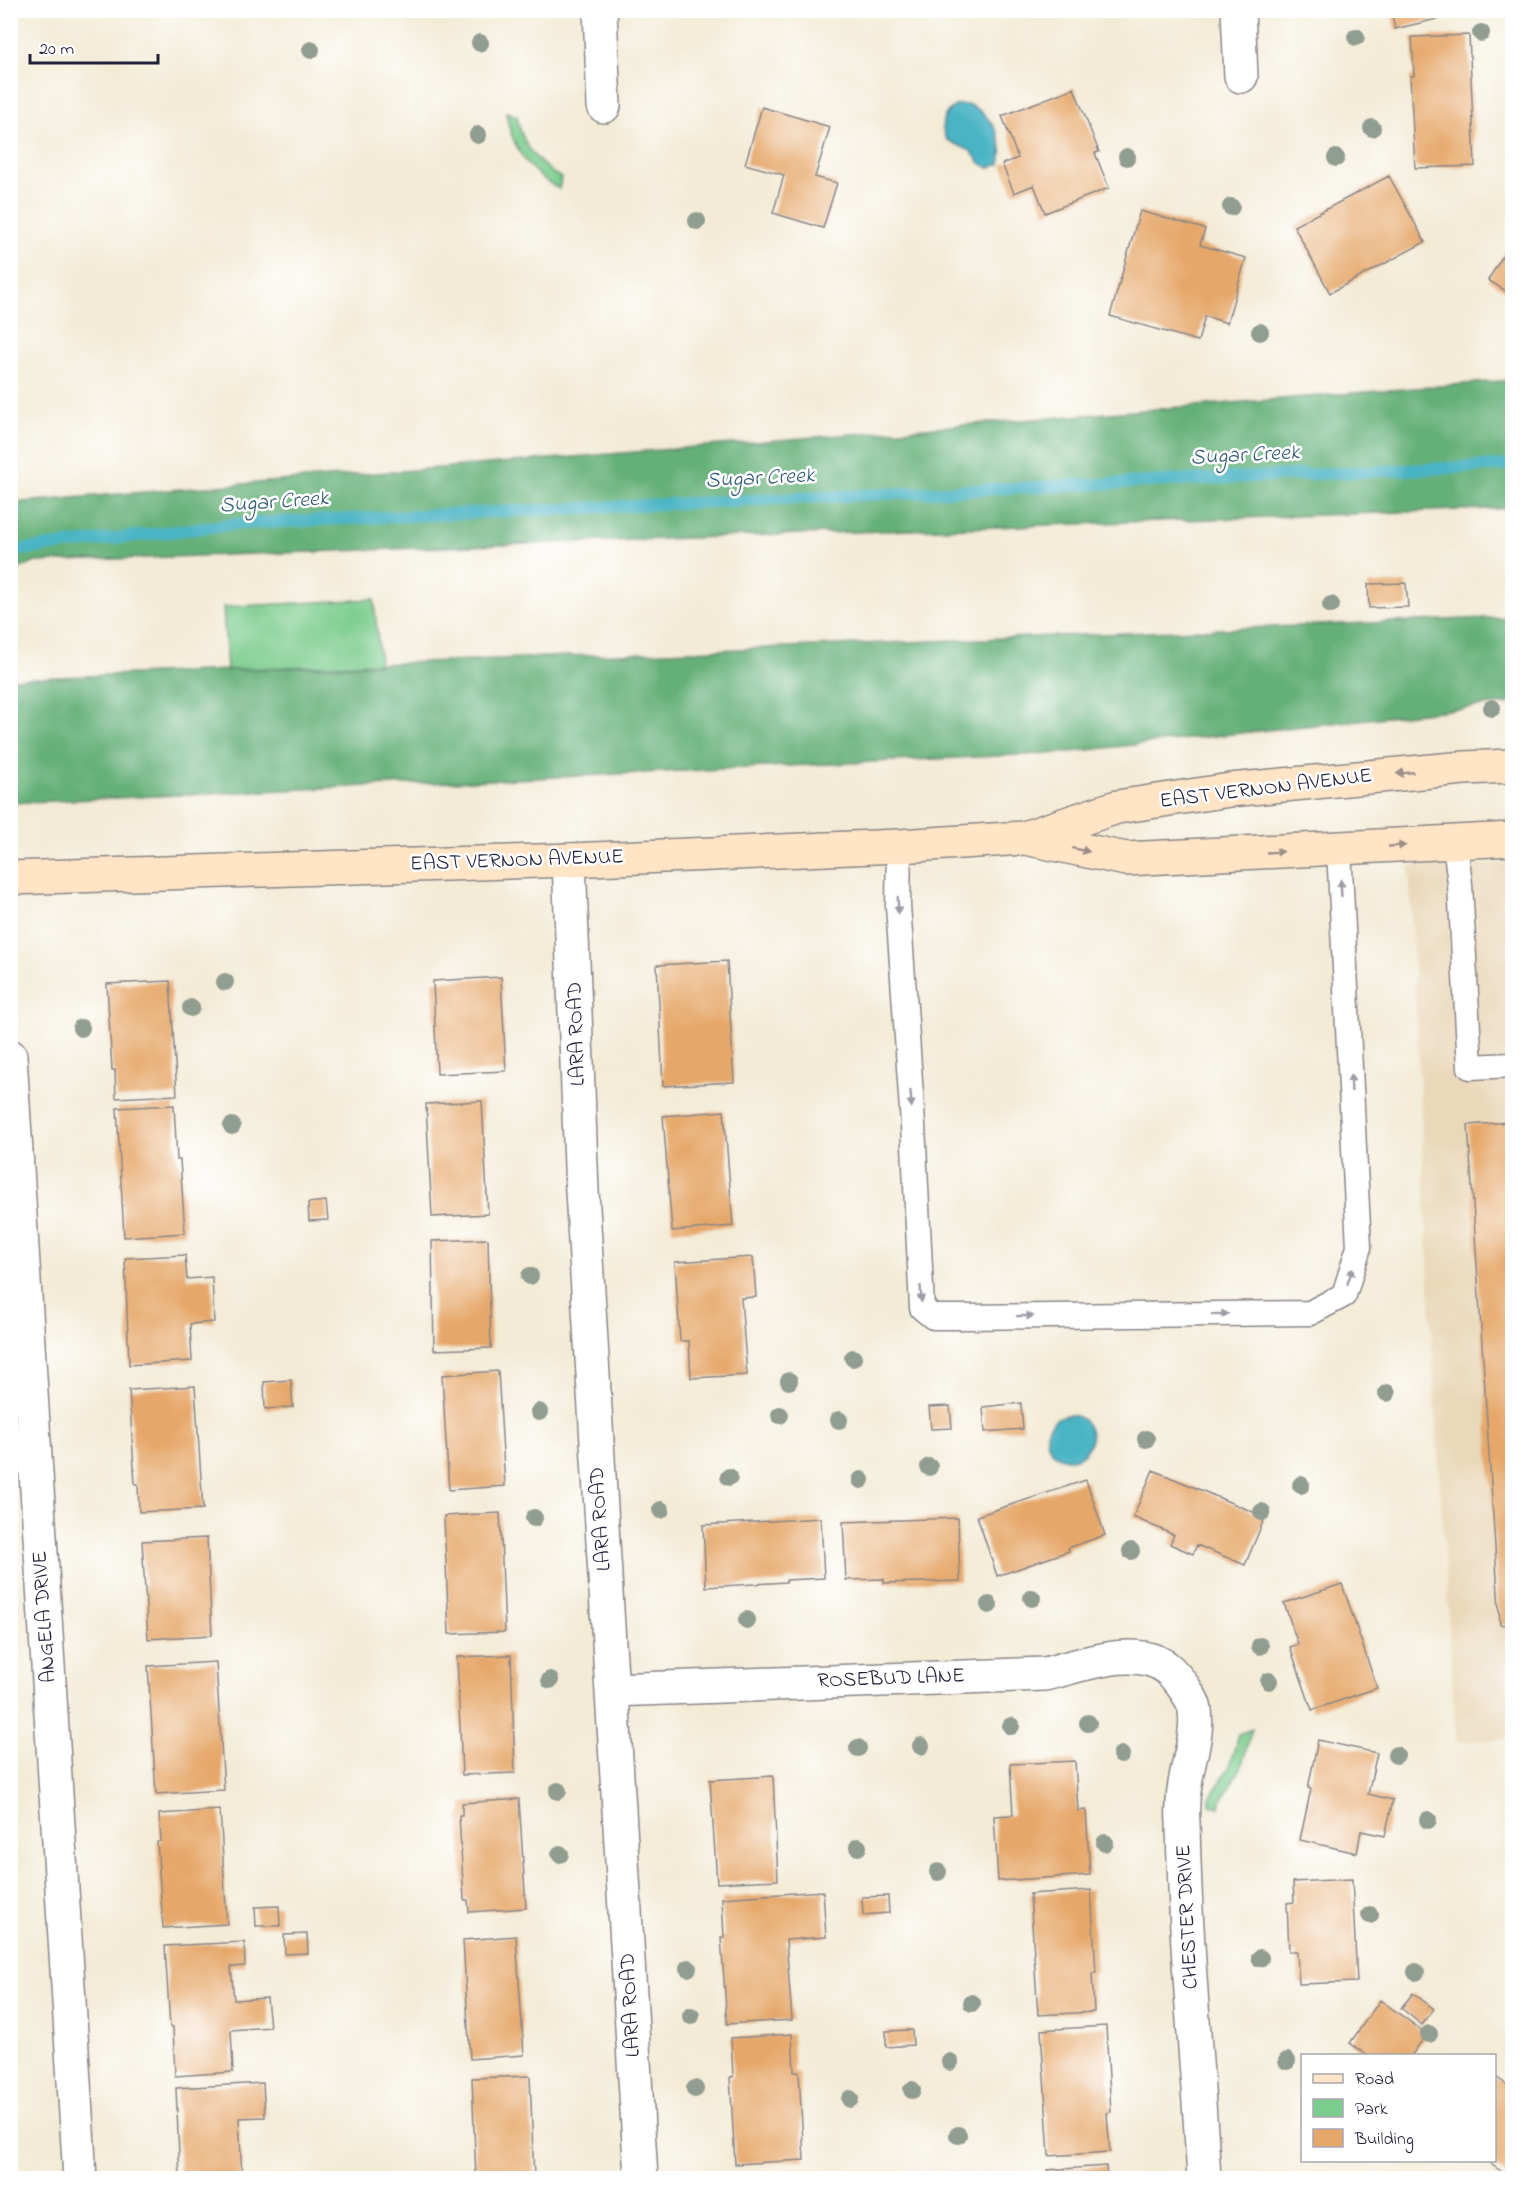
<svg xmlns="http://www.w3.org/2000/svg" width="1523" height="2189" font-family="'Indie Flower',sans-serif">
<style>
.built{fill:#ead8ba}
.green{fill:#7ccc8d;stroke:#4f7764;stroke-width:1.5}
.forest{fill:#65b078;stroke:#44695a;stroke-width:1.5}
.water{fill:#48b4c4;stroke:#356b80;stroke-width:1.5}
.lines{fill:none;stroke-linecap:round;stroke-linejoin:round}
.stream{stroke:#48b4c4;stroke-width:12}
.building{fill:#e6a86a}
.lane-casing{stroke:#8a8688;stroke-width:27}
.street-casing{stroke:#8a8688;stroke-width:36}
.secondary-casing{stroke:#8a8688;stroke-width:36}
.lane{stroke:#fff;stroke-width:24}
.street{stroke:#fff;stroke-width:33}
.secondary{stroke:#ffe4c6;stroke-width:33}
.tree{fill:#929d91}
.oneway{fill:#9c8d87}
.oneway2{fill:#9c9ca7}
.labels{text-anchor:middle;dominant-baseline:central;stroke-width:5;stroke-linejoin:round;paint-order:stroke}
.street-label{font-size:21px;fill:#22223b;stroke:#fff}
.water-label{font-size:22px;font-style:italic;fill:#315c72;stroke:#fff}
</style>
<rect width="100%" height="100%" fill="#fff"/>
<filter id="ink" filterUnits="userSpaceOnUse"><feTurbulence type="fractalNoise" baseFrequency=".0167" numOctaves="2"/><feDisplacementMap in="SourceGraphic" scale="12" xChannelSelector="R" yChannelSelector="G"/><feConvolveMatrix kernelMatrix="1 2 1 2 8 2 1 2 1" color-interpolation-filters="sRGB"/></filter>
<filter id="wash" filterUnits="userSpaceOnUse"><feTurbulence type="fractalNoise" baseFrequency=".008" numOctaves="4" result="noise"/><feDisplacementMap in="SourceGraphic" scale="24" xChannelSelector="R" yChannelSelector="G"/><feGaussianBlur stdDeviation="1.35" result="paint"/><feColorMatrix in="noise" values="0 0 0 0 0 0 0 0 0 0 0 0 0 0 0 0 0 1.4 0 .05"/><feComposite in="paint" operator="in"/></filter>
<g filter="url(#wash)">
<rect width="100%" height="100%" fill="#f3ebd6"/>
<!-- built -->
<path class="built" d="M1512,863V1739L1456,1742L1433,1366L1409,866Z"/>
<!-- green -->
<path class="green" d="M506,112L517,116C521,143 537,164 561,178L559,189C528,173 511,146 506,112Z
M374,599L380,663L227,670L223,607Z
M1252,1729L1241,1768L1221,1801L1220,1807L1210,1805V1798L1228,1769L1239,1734Z"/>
<!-- forest -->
<path class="forest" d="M1512,380V508L36,562L11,572V503Z
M1512,617V703L1061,753L11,803V679Z"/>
<!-- water -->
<path class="water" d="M957,105C961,105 967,104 972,106C992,116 1006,142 1000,164L989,168L980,163L971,151L947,140C939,125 942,113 957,105Z
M1047 1437a22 22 0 1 1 44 0a22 22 0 1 1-44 0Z"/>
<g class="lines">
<!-- stream -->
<path class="stream" d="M10,551L236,524L1512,465"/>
</g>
<g id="blocks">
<!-- building -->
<path class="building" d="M1391,10H1453L1454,15L1395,29Z
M1469,35L1475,166L1415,168L1410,76H1414L1412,37Z
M1074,88L1099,152L1095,153L1109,188L1045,213L1034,185L1014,193L1002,164L1018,158L1002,116Z
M762,107L830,127L815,177L837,183L823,228L773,213L784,175L745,164Z
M1389,176L1425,242L1330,293L1294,226Z
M1140,211L1205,229L1200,245L1246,258L1227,323L1205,316L1198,341L1110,316Z
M1505,252L1512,257V295L1488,280Z
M1406,583L1408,607L1369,608L1368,584Z
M727,961L734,1082L663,1086L657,965Z
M501,977L506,1071L437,1074L433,981Z
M170,981L177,1095L116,1098L115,1070H112L107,984Z
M482,1101L488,1214L432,1217L426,1104Z
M174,1105L177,1160H180L185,1233L124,1237L117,1108Z
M724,1111L733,1226L672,1231L663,1116Z
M1512,1122V1624L1500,1625L1468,1125Z
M326,1201L328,1220L309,1221L308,1203Z
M488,1239L491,1348L434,1350L432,1241Z
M185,1255L187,1279L212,1277L214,1322L190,1324L192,1361L129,1365L125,1258Z
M753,1257L756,1297L741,1298L747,1375L691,1378L689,1341H680L675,1262Z
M498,1371L505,1486L449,1490L442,1375Z
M291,1380L293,1407L265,1409L264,1382Z
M195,1386L203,1509L139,1512L138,1484H135L129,1390Z
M1021,1403L1023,1429L985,1432L983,1407Z
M950,1406L952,1428L931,1429L929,1407Z
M1153,1470L1265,1517L1245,1565L1197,1545L1193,1554L1170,1544L1174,1535L1133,1517Z
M1086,1480L1105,1535L1068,1548L1069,1551L997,1576L977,1516Z
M500,1513L505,1632L449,1634L444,1516Z
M821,1518L824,1578L786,1580V1582L706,1587L703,1525Z
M958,1518L960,1581L884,1583V1579L846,1580L843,1522Z
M207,1538L212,1635L148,1639L142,1541Z
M1342,1584L1377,1688L1312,1710L1290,1647L1298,1644L1284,1603Z
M511,1655L515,1773L462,1775L457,1657Z
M216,1662L224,1790L156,1794L148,1666Z
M1318,1740L1377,1753L1368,1794L1393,1800L1385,1836L1361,1831L1357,1853L1300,1840L1311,1789L1308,1788Z
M1075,1761L1078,1811L1086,1810L1090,1875L998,1881L994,1816L1013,1815L1010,1764Z
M773,1776L778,1880L717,1883L710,1780Z
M519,1799L526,1908L469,1912L468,1900H464L459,1815H462V1803Z
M220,1810L227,1924L163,1928L157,1842L161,1841L159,1814Z
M1352,1879L1357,1982L1299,1984L1297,1952H1289L1287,1903L1294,1902L1293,1882Z
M1091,1890L1096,1973H1092L1094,2012L1038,2015L1030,1894Z
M823,1891L826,1937L786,1940L792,2020L727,2024L721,1937H724L722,1898Z
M888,1896L889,1913L863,1915L862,1897Z
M279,1906L280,1926H256L255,1907Z
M307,1934L308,1953L285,1954L284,1935Z
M516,1936L524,2055L470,2059L463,1940Z
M244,1942L245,1966L231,1967L234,2000L267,1998L270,2027L231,2030L233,2072L175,2076L173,2027H170L165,1946Z
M1413,1993L1434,2009L1422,2025L1401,2008Z
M1380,2000L1427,2034L1411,2056H1368L1350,2043Z
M1106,2026L1111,2112L1107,2113L1110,2152L1049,2156L1041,2030Z
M912,2030L913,2045L886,2047V2031Z
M792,2034L794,2072H799L804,2160L735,2164L730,2077H733L731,2038Z
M530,2076L534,2178H476L472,2078Z
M1494,2076L1512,2088V2169L1508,2176L1485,2160H1494Z
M263,2083L265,2117L239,2118L242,2178H180L176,2088Z
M1106,2166L1107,2178H1047V2170Z"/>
</g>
</g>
<g filter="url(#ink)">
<use href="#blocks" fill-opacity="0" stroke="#8a8688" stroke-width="1.5"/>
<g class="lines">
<defs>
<path id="lane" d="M1455,843L1460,884L1470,1067L1512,1065
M899,846L898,905L913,1125L922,1308L933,1317H966L1310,1313L1344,1295L1359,1247L1339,849"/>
<path id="street" d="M600,10L604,106
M1238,10L1241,76
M569,860L582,1191L641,2178
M10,1056L80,2178
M612,1690L1045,1674C1079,1666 1138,1643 1168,1669C1177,1677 1194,1699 1195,1710C1198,1734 1190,1755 1186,1778C1183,1793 1182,1808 1183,1823C1185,1942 1197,2060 1204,2178"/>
<path id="secondary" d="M1025,838L1126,859L1512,839
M10,878L569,860L899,846L1024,838L1117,807L1230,790L1464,768L1512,766"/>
</defs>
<!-- lane casing -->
<use href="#lane" class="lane-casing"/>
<!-- street casing -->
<use href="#street" class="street-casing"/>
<!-- secondary casing -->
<use href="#secondary" class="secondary-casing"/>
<!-- lane -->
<use href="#lane" class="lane"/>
<!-- street -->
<use href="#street" class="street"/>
<!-- secondary -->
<use href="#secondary" class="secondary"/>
</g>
<!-- trees -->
<g class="tree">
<circle cx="1481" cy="33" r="9"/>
<circle cx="1356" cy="37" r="9"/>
<circle cx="480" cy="43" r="9"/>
<circle cx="311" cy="50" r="9"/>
<circle cx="1372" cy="128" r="9"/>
<circle cx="478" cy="135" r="9"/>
<circle cx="1127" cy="157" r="9"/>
<circle cx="1336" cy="158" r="9"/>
<circle cx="1231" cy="207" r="9"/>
<circle cx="697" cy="221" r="9"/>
<circle cx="1260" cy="332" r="9"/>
<circle cx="1331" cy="605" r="9"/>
<circle cx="1492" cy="708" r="9"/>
<circle cx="225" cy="982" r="9"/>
<circle cx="191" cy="1008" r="9"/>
<circle cx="81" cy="1028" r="9"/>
<circle cx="232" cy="1126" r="9"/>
<circle cx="530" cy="1276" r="9"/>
<circle cx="853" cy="1358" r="9"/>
<circle cx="789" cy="1381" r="9"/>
<circle cx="1387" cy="1393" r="9"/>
<circle cx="539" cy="1412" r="9"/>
<circle cx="780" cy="1415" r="9"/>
<circle cx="839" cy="1420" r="9"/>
<circle cx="1146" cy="1439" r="9"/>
<circle cx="929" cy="1467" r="9"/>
<circle cx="729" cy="1477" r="9"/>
<circle cx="861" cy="1480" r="9"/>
<circle cx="1301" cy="1485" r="9"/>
<circle cx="661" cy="1510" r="9"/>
<circle cx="1262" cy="1512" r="9"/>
<circle cx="534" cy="1518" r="9"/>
<circle cx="1131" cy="1551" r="9"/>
<circle cx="1032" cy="1598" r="9"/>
<circle cx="989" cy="1605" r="9"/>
<circle cx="747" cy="1620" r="9"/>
<circle cx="1260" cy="1646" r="9"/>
<circle cx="550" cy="1680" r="9"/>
<circle cx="1269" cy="1681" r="9"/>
<circle cx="1088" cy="1723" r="9"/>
<circle cx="1011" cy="1726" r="9"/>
<circle cx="921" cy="1746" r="9"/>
<circle cx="858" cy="1748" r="9"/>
<circle cx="1121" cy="1755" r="9"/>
<circle cx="1396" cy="1755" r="9"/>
<circle cx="558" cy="1791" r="9"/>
<circle cx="1428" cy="1820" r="9"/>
<circle cx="1105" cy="1843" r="9"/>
<circle cx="858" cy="1847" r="9"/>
<circle cx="560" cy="1854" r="9"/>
<circle cx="938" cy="1872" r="9"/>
<circle cx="1370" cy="1915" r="9"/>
<circle cx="1260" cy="1958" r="9"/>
<circle cx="688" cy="1968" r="9"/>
<circle cx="1416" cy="1972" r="9"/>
<circle cx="972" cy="2003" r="9"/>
<circle cx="691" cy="2016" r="9"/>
<circle cx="1429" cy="2034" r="9"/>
<circle cx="1287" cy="2061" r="9"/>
<circle cx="950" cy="2062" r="9"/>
<circle cx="695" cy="2089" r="9"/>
<circle cx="912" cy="2090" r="9"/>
<circle cx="850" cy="2099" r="9"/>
<circle cx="958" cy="2135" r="9"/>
</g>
<!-- one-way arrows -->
<defs><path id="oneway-solid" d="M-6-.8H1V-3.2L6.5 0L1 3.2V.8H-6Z" transform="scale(1.5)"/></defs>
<g class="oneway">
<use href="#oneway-solid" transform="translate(1405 773) rotate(175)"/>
<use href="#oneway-solid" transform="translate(1397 846) rotate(-3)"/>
<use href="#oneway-solid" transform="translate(1081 850) rotate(12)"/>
<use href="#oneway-solid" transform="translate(1275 852) rotate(-3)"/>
</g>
<g class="oneway2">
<use href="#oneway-solid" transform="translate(1341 888) rotate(-93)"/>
<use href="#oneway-solid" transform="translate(898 905) rotate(88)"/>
<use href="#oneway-solid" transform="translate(1351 1083) rotate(-93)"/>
<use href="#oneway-solid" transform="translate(911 1099) rotate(86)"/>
<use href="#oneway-solid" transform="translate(1350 1276) rotate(-72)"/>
<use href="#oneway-solid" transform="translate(921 1294) rotate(87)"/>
<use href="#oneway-solid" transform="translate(1220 1314) rotate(-1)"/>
<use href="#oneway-solid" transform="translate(1025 1316) rotate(-1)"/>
</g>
</g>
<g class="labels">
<!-- street labels -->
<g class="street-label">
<text transform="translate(1266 789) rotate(-7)">EAST VERNON AVENUE</text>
<text transform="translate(517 861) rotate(-2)">EAST VERNON AVENUE</text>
<text transform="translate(577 1034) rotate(-92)">LARA ROAD</text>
<text transform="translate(601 1519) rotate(-94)">LARA ROAD</text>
<text transform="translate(45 1617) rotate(-94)">ANGELA DRIVE</text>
<text transform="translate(891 1679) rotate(-2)">ROSEBUD LANE</text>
<text transform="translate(1188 1917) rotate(-93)">CHESTER DRIVE</text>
<text transform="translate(631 2005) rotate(-93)">LARA ROAD</text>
</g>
<!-- water labels -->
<g class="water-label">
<text transform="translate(1245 456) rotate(-3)">Sugar Creek</text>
<text transform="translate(760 479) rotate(-3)">Sugar Creek</text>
<text transform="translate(274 503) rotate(-4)">Sugar Creek</text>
</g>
</g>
<!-- margin -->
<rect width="1523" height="2189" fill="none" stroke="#fff" stroke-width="36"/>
<!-- legend -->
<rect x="1301" y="2054" width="195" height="108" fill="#ffffff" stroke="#a7a7b1" stroke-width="1.5"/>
<rect x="1313" y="2074" width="30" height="9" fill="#ffe4c6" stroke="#a7a7b1" stroke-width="1.5"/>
<text x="1355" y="2084" font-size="18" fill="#22223b">Road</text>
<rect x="1313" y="2099" width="30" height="18" fill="#7ccc8d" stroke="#a7a7b1" stroke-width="1.5"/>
<text x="1355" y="2114" font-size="18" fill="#22223b">Park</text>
<rect x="1313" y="2129" width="30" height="18" fill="#e6a86a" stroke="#a7a7b1" stroke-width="1.5"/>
<text x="1355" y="2144" font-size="18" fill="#22223b">Building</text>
<!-- scale -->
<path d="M30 54v9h128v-9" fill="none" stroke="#22223b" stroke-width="3"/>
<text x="39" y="54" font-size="18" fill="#22223b" stroke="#ffffff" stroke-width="4.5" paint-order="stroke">20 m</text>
</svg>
